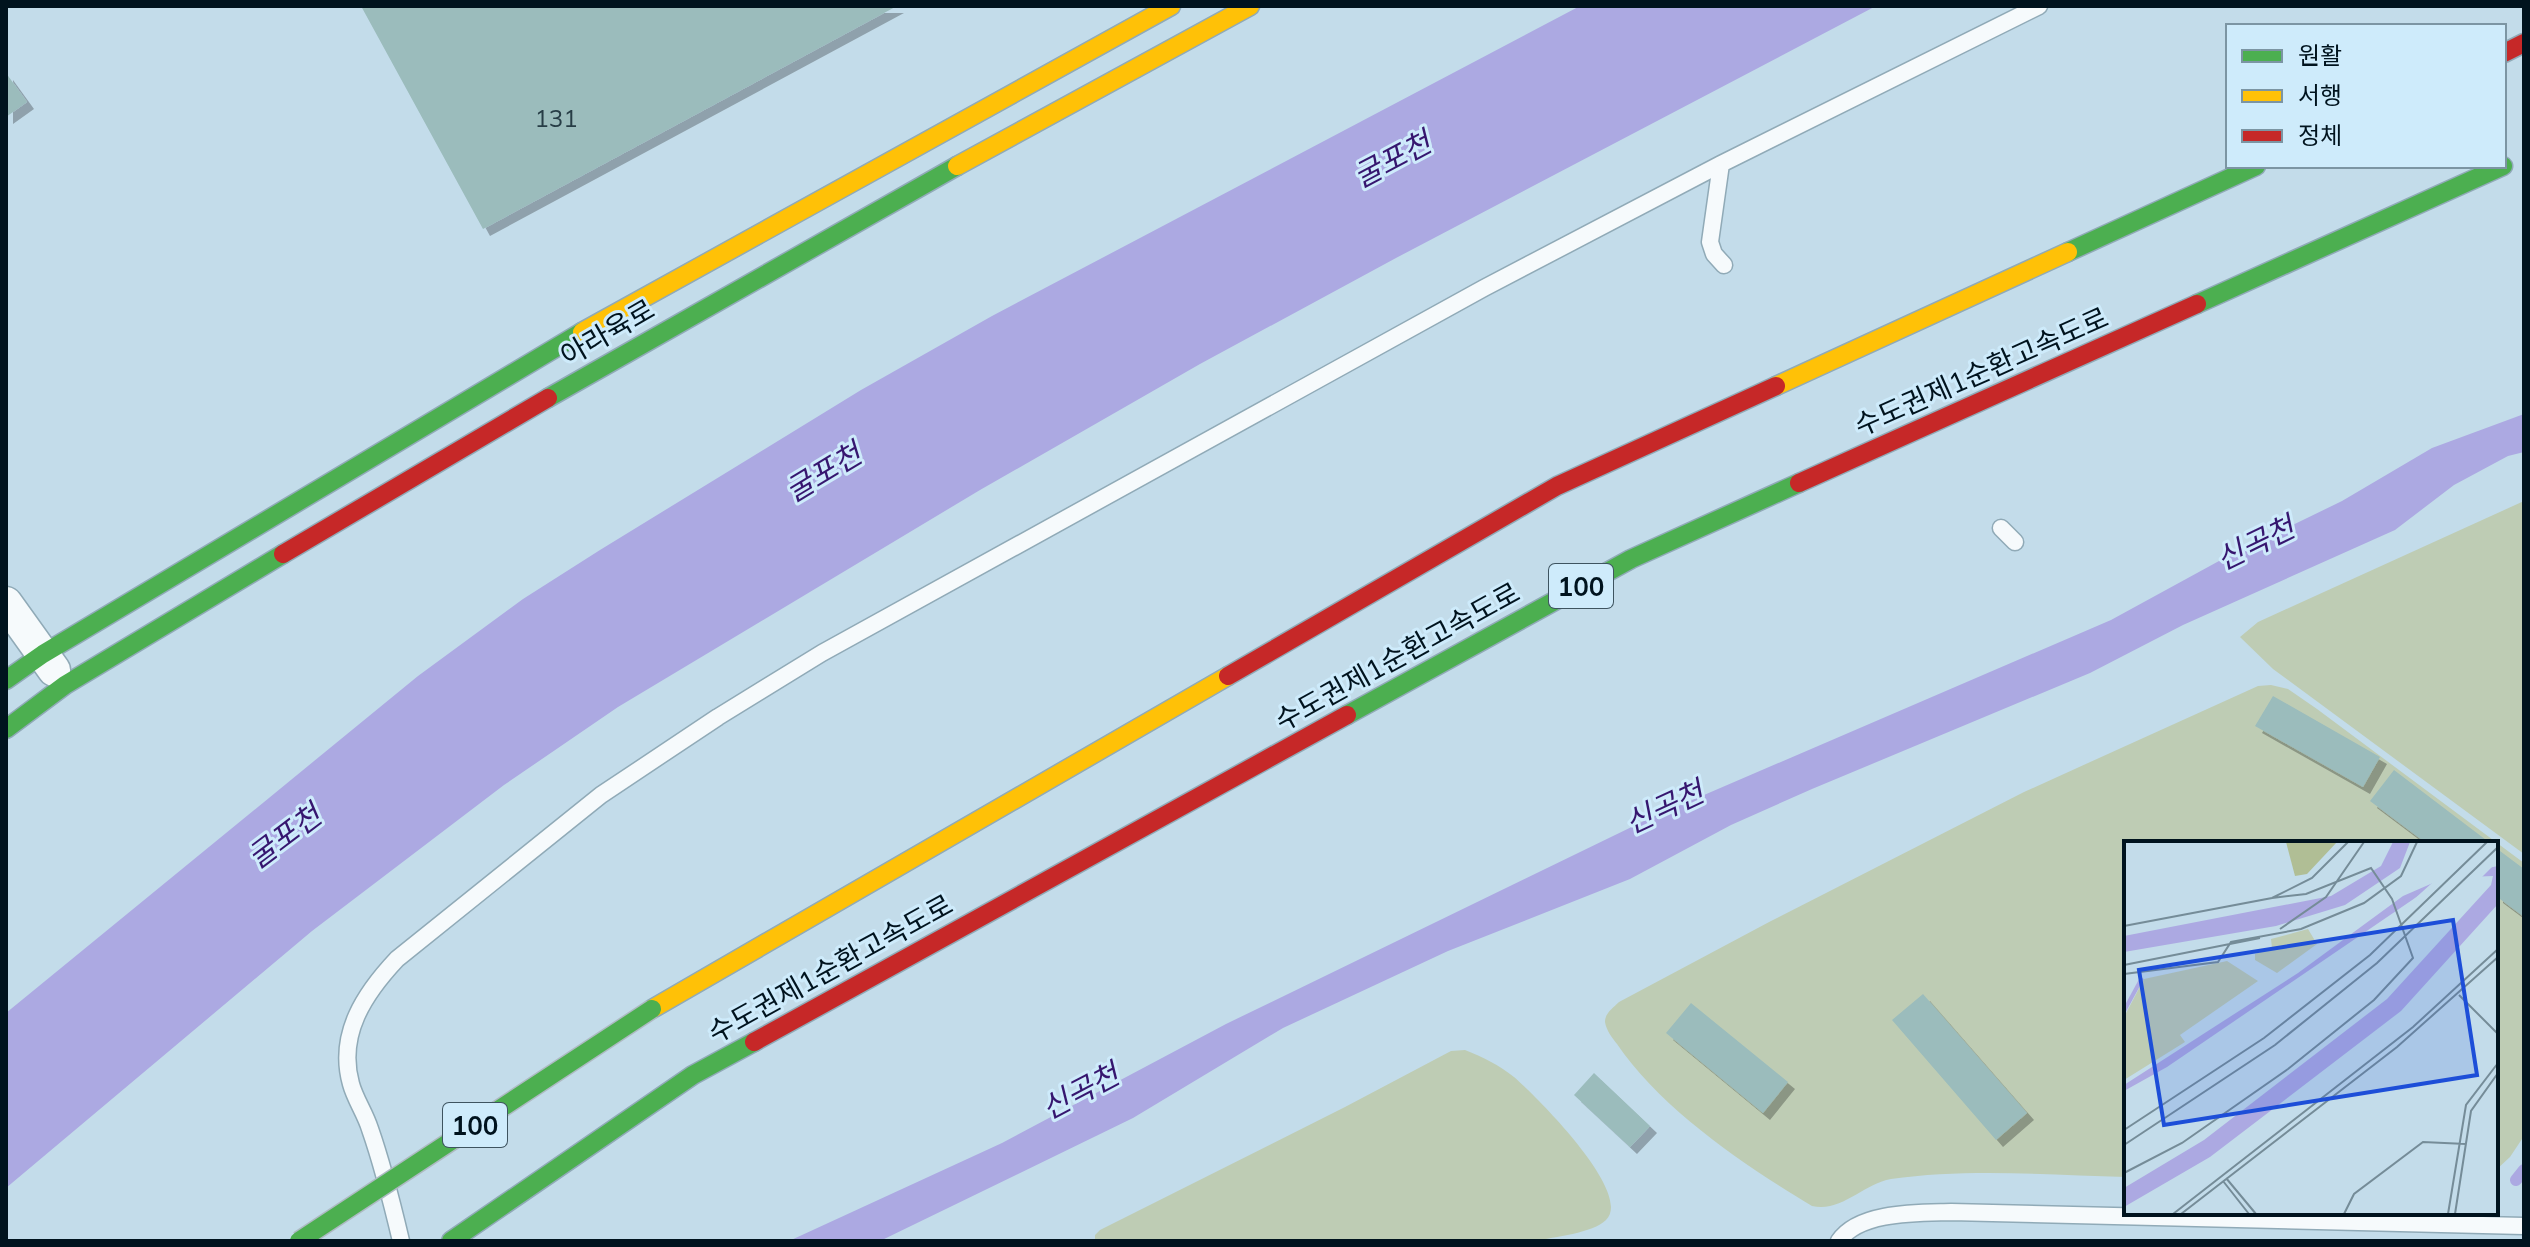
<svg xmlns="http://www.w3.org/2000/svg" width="2530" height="1247" font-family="Mulish,'Noto Sans KR',sans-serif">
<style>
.green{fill:#beccb4}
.water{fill:#aca9e2}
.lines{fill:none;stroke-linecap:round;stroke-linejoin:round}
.stream{stroke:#aca9e2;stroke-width:12}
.building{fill:#9bbcbc;filter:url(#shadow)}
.lane-casing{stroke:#90aab7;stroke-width:19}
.street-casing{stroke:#90aab7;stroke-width:35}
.fast-casing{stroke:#90aab7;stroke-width:21}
.slow-casing{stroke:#90aab7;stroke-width:21}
.jam-casing{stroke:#90aab7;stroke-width:21}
.lane{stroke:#f6fafc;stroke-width:16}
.street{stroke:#f6fafc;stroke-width:32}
.fast{stroke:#4caf50;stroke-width:18}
.slow{stroke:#ffc107;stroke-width:18}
.jam{stroke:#c62828;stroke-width:18}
.fast-bridge-casing{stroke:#adbac2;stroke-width:21;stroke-linecap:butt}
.fast-bridge{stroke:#4caf50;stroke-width:18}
.labels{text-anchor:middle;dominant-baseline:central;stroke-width:6;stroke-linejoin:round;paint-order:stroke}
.number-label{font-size:24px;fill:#273d46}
.shield{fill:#ceebfb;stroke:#3e5460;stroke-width:2}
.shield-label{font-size:26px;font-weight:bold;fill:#00131e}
.street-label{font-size:28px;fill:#00131e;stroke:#ceebfb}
.water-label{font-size:30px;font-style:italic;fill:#36166f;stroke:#ceebfb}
.inset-river{fill:none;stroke:#aca9e2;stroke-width:4}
.inset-road{fill:none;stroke:#758c98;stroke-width:2}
.view{fill:#1d4ed8;fill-opacity:0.15;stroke:#1d4ed8;stroke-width:4}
.inset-edge{fill:none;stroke:#00131e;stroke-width:4}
</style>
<defs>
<filter id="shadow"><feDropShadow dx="7" dy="7" stdDeviation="0" flood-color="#0004"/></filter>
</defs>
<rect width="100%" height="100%" fill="#c3dcea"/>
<!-- green -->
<path class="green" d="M2524,501V854L2273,669L2240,637L2258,622Z
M2271,685L2288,689L2317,709L2524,863V1136L2510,1157L2496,1170V843H2126V1177C2049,1175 1968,1168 1891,1179C1863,1184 1841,1213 1812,1206C1745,1166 1661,1109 1617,1044C1613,1039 1606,1030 1605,1022C1605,1013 1613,1008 1619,1002L1771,921L2024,792L2258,686Z
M1465,1050C1483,1057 1499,1065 1514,1077C1536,1096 1634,1193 1606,1220C1593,1233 1554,1237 1535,1241H1095V1235L1100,1230L1345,1107L1451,1051Z"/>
<!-- water -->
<path class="water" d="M1580,6H1876L1396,258L1200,364L980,490L618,707L504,785L312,931L6,1188V1013L418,676L523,599L600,550L861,390L992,316Z
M2524,414V452L2508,456L2454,485L2395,530L2183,625L2090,673L1812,789L1731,825L1630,879L1448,951L1283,1028L1133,1118L880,1241H789L1002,1143L1226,1024L1646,820L2111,620L2219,561L2342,501L2432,448Z"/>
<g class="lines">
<!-- stream -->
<path class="stream" d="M2516,1180L2524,1170"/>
</g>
<!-- building -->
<path class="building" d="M361,6H897L483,229Z
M6,73L27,102L6,117Z
M2273,696L2380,757L2363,787L2255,726Z
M2394,770L2490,843H2426L2370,801Z
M2496,848L2524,869V917L2496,896Z
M1923,994L2027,1113L1996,1140L1892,1020Z
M1691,1003L1788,1082L1763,1113L1666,1033Z
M1594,1073L1650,1126L1630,1147L1574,1095Z"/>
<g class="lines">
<defs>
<path id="lane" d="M1721,164L1710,242L1714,254L1724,265
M2001,528L2015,542
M401,1241C392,1203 383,1166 370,1129C365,1113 355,1099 351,1084C337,1034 365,993 397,959L601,795L718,717L822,653L1484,288L1721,164L2039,6
M1839,1241C1859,1211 1919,1213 1951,1212L2524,1226"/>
<path id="street" d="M6,603L54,670"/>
<path id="fast" d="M2068,252L2256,166
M2197,304L2503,166
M548,398L957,166
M6,680L43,654L582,332
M1347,715L1631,559L1799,483
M6,729L65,685L283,554
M451,1241L693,1075L754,1042"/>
<path id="slow" d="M957,166L1250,6
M582,332L1171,6
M1776,386L2068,252
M652,1009L1228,676"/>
<path id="jam" d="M2504,53L2524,43
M1799,483L2197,304
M283,554L548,398
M1228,676L1557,486L1776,386
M754,1042L1347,715"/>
</defs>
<!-- lane casing -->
<use href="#lane" class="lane-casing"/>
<!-- street casing -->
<use href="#street" class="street-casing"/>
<!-- fast casing -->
<use href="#fast" class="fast-casing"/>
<!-- slow casing -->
<use href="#slow" class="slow-casing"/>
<!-- jam casing -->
<use href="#jam" class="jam-casing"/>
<!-- lane -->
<use href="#lane" class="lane"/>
<!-- street -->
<use href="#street" class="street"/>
<!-- fast -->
<use href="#fast" class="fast"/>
<!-- slow -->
<use href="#slow" class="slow"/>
<!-- jam -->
<use href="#jam" class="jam"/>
<defs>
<path id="fast-bridge" d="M299,1241L652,1009"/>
</defs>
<!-- fast-bridge casing -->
<use href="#fast-bridge" class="fast-bridge-casing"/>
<!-- fast-bridge -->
<use href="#fast-bridge" class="fast-bridge"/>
</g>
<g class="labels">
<!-- number labels -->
<g class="number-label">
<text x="556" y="118">131</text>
</g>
<!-- shield labels -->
<g class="shield">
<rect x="1549" y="564" width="64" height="44" rx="6"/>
<rect x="443" y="1103" width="64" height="44" rx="6"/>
</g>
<g class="shield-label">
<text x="1581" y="586">100</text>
<text x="475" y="1125">100</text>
</g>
<!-- street labels -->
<g class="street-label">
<text transform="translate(607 332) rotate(-30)">아라육로</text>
<text transform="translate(1981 371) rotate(-24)">수도권제1순환고속도로</text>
<text transform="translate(1397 656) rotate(-29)">수도권제1순환고속도로</text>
<text transform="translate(830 968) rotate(-29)">수도권제1순환고속도로</text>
</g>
<!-- water labels -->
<g class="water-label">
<text transform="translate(1392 159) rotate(-28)">굴포천</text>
<text transform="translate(823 472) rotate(-31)">굴포천</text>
<text transform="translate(2255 543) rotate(-26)">신곡천</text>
<text transform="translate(1664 807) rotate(-25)">신곡천</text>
<text transform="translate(284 836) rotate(-37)">굴포천</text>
<text transform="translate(1080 1091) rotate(-28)">신곡천</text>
</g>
</g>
<!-- overview -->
<g transform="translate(2124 841)">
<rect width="374" height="374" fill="#c3dcea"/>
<path d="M184,88L193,103L153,132L131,119V113L148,107L147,98ZM103,120L134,140L56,194L61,201L0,239V176L20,138Z" fill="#beccb4"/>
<path d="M162,1H213L183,33L171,35Z" fill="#b0be95"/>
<path d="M269,1H286L276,27L221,64L152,85L0,111V95L207,55L257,25ZM374,25V63L277,170L86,316L0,366V347L80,299L263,158L367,44L369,35L344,36L294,55L43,226L0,250V244L174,132L279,55L325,35Z" fill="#aca9e2"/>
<path d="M372,22L356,38L313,50L278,69L318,33Z" fill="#c3dcea"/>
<path class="inset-river" d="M0,170L18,137"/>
<path class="inset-road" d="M0,85L148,57L188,37L224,1M156,88L202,56L240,1M0,124L136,97M0,133L94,121L107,101L177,88L240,62L277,35L293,1M335,154L374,193M0,289L140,197L246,114L363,1M0,304L151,204L253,122L374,6M0,332L58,302L164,228L250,159L289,117L268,58L247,27L182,53L148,57M102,337L132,373M99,340L125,373M49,373L289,186L374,108M57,373L273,206L374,116M220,373L230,353L299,301L342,303M324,373L342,264L374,222M331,373L347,270L374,232"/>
<path class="view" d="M329,79L353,234L40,284L15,129Z"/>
<rect width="374" height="374" class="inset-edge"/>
</g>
<!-- border -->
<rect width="2530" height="1247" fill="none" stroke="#00131e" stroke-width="16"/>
<!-- legend -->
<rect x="2226" y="24" width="280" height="144" fill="#ceebfb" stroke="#7c95a3" stroke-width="2"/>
<rect x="2242" y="50" width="40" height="12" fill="#4caf50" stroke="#7c95a3" stroke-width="2"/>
<text x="2298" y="64" font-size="24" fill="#00131e">원활</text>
<rect x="2242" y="90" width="40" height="12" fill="#ffc107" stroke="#7c95a3" stroke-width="2"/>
<text x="2298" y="104" font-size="24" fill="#00131e">서행</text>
<rect x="2242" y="130" width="40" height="12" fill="#c62828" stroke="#7c95a3" stroke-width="2"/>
<text x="2298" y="144" font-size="24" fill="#00131e">정체</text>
</svg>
